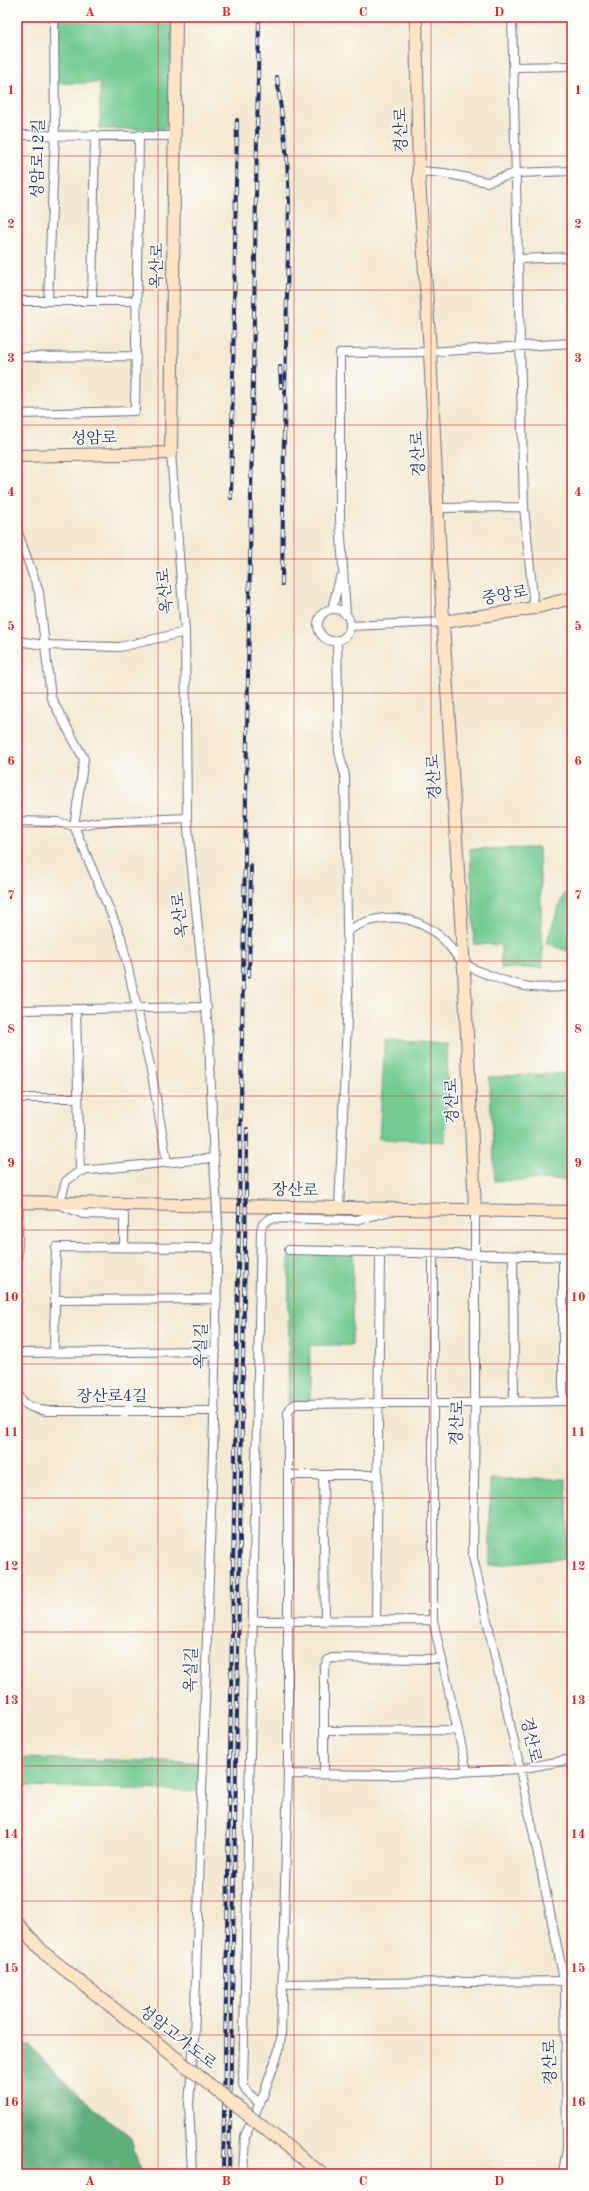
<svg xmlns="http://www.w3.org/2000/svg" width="589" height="2191" font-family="'Old Standard TT','Noto Serif KR',serif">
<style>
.green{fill:#72cb91;stroke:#467d78}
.forest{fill:#5daf7b;stroke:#3c6f6c}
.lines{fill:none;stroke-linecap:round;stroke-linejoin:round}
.street-casing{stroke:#677087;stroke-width:10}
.secondary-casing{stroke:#677087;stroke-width:14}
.street{stroke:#fff;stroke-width:8}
.secondary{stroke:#ffe4c6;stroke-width:12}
.rail-casing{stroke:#1b2f5e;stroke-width:4}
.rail{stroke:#fdfcf7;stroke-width:2.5;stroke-dasharray:8;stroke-linecap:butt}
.street-bridge-casing{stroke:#677087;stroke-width:10;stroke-linecap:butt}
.secondary-bridge-casing{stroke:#677087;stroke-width:14;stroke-linecap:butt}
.street-bridge{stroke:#fff;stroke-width:8}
.secondary-bridge{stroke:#ffe4c6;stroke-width:12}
.grid{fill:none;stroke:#d62828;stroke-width:1;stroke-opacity:0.55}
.labels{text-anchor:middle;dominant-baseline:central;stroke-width:3;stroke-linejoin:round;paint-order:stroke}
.street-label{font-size:16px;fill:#1b2f5e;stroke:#fdfcf7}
.neatline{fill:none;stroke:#d62828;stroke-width:1.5}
.grid-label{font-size:13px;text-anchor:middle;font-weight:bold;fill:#d62828}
</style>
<rect width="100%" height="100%" fill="#fdfcf7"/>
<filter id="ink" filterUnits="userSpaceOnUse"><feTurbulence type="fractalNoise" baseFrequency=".025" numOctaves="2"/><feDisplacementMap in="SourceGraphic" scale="8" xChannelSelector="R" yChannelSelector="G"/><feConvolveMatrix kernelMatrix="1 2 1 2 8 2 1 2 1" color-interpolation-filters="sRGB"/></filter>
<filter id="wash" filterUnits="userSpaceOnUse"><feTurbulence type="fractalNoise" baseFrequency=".012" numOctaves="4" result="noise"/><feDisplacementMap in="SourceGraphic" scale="16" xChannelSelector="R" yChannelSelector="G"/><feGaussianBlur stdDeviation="0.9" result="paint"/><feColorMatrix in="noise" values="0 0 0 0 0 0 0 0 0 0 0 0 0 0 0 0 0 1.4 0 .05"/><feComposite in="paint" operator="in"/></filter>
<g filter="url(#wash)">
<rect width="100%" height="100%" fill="#f4e9d2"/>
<!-- green -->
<path class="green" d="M56,17H172V122L163,129H100V83H56Z
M539,848L543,968H501V945L474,944L470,849Z
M564,893L572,896V953L546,943Z
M385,1040L448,1044L445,1142L379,1139Z
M565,1073L571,1179L495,1181L489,1077Z
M289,1250L353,1252L352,1345H310V1404H296L288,1413Z
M490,1479H566L569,1558L490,1566Z
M17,1758L203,1762L202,1791L17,1786Z"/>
<!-- forest -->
<path class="forest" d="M17,2042L29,2045L76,2093L131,2138L141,2174H17Z"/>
</g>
<g filter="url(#ink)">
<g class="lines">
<defs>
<path id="street" d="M512,17L524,507L534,608
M514,67L572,66
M17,135L175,136
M419,171L444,173L487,182L516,173L572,171
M518,259L572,257
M17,301H137
M48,301L55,135L54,17
M92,301L95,135
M17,357L136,356
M17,414L135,411L139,135
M171,453L185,632L187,818L209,1039L214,1162
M438,508L524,507
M17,530L39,592L51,698L84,759L74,826L97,822L187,818
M332,609L340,578
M318 625a16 16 0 1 1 32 0a16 16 0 1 1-32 0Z
M346,615L340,521V353L430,352L572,343
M350,626L443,622
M337,640L339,752L345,776L348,997L339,1208
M17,641L44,645L120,647L185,632
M17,821L57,822L74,826L121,937L152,1075L167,1162
M348,930C380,912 413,913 442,938C450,945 455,956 464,963C471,968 480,972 489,975C520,988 539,990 572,986
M76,1009L80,1171
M17,1010L207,1007
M17,1098H77
M60,1202L66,1181L80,1171L214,1158
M61,1205L83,1214L124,1215V1247
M475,1209V1402L473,1557L520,1769L565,1984L567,2147L563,2174
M289,1250L572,1257
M433,1254V1620L467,1771
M513,1256L514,1402
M17,1266L19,1202
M55,1300L217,1299
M17,1353L216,1351
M54,1353L56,1247L218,1248
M17,1392C22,1406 34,1409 47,1411H215
M563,1401V1257
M288,1475H377
M323,1475L325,1621
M376,1620L380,1253
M253,1621L433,1620
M324,1731L457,1730
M288,1774L393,1775L520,1769L572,1759
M324,1774V1668L328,1660L332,1658L441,1659
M283,1984L572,1981
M260,2104L246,2091L243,2084L261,1230L263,1224L271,1218L356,1220L387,1212
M192,2174L189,2103L194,2041L214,1420L218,1219
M243,2174L245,2136L263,2096L279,2050L281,2036L288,1774V1413L291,1407L296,1404L572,1401"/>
<path id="secondary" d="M416,17L419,178L430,352L443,622L464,970L475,1209
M17,456L171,453L176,17
M443,622L534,608L572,598
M17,1202L572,1212"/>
</defs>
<!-- street casing -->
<use href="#street" class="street-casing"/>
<!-- secondary casing -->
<use href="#secondary" class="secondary-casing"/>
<!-- street -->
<use href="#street" class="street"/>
<!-- secondary -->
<use href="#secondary" class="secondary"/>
<defs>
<path id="rail" d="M277,77L287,158L289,203L284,439
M280,367L281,387
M231,498L237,120
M282,584L284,434
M249,977L251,865
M223,2174L259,17
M229,2174L247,1129"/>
</defs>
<!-- rail casing -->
<use href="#rail" class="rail-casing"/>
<!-- rail -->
<use href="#rail" class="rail"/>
<defs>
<path id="street-bridge" d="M214,1162L218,1223"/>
<path id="secondary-bridge" d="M17,1923L44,1953L322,2174"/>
</defs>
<!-- street-bridge casing -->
<use href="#street-bridge" class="street-bridge-casing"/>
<!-- secondary-bridge casing -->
<use href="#secondary-bridge" class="secondary-bridge-casing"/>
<!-- street-bridge -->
<use href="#street-bridge" class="street-bridge"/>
<!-- secondary-bridge -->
<use href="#secondary-bridge" class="secondary-bridge"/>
</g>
</g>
<!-- grid -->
<path class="grid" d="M158,17V2174M294,17V2174M431,17V2174M17,156H572M17,290H572M17,425H572M17,559H572M17,693H572M17,827H572M17,961H572M17,1096H572M17,1230H572M17,1364H572M17,1498H572M17,1632H572M17,1766H572M17,1901H572M17,2035H572"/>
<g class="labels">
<!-- street labels -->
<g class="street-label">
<text transform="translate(402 130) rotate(-91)">경산로</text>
<text transform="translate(39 159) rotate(-89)">성암로12길</text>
<text transform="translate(158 266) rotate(-89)">옥산로</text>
<text transform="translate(94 439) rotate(-1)">성암로</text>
<text transform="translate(419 454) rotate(-93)">경산로</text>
<text transform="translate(166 591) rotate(-95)">옥산로</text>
<text transform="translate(505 596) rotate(-10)">중앙로</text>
<text transform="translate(435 777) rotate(-93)">경산로</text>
<text transform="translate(181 915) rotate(-96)">옥산로</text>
<text transform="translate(453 1101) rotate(-92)">경산로</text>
<text transform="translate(295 1191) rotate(1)">장산로</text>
<text transform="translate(202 1346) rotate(-89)">옥실길</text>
<text x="112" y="1397">장산로4길</text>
<text transform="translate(458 1423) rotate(-88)">경산로</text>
<text transform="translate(192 1670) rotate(-88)">옥실길</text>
<text transform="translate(530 1740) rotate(77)">경산로</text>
<text transform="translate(177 2038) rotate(38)">성암고가도로</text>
<text transform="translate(551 2062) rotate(-91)">경산로</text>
</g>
</g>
<!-- margin -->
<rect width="589" height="2191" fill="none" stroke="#fdfcf7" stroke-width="44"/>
<rect x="22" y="22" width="545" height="2147" class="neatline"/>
<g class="grid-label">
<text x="90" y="16">A</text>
<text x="226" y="16">B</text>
<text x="363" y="16">C</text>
<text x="499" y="16">D</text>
<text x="11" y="94">1</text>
<text x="578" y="94">1</text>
<text x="11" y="228">2</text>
<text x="578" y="228">2</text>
<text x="11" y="362">3</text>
<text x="578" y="362">3</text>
<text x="11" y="496">4</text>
<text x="578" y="496">4</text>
<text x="11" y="630">5</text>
<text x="578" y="630">5</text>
<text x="11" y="765">6</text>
<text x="578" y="765">6</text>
<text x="11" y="899">7</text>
<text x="578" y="899">7</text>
<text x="11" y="1033">8</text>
<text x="578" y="1033">8</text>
<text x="11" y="1167">9</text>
<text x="578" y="1167">9</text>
<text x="11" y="1301">10</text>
<text x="578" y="1301">10</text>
<text x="11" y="1436">11</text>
<text x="578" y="1436">11</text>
<text x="11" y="1570">12</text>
<text x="578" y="1570">12</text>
<text x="11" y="1704">13</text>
<text x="578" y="1704">13</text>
<text x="11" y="1838">14</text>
<text x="578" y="1838">14</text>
<text x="11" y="1972">15</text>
<text x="578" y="1972">15</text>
<text x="11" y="2106">16</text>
<text x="578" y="2106">16</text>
<text x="90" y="2185">A</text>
<text x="226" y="2185">B</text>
<text x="363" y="2185">C</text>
<text x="499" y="2185">D</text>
</g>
</svg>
